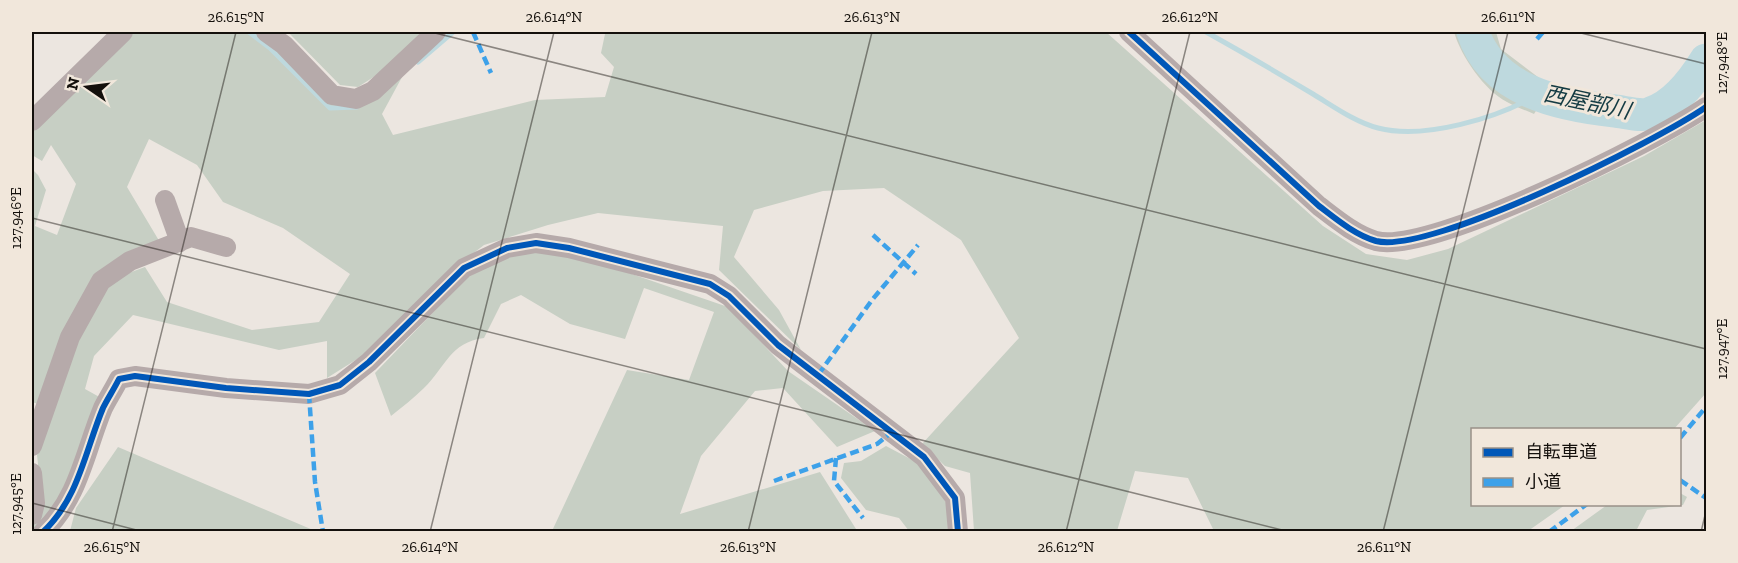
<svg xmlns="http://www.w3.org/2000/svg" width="1738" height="563" font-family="'Zilla Slab','Noto Sans JP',serif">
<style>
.green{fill:#c7cfc4}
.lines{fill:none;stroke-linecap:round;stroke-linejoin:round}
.stream{stroke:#bed9de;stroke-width:5}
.river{stroke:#bed9de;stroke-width:33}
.minor{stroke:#b6aaaa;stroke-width:20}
.quiet{stroke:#3da1e9;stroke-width:4.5;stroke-dasharray:9 4.5;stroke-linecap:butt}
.cycleway-casing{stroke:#f1e7db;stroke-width:10}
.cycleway{stroke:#0057b8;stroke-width:6}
.ticks{fill:none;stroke:#14100c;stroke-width:1.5;stroke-opacity:0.45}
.labels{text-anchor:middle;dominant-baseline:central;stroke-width:6;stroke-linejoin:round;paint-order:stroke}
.water-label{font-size:22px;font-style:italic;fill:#143b43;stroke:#f1e7db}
.neatline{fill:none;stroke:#14100c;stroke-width:2}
.ticks-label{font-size:15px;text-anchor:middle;fill:#14100c}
</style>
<rect width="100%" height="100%" fill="#ece6e0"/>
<!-- green -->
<path class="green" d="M130,32H256L354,103L408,66L382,114L393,135L535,100L605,97L614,67L601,53L605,34L608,32H1106L1323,226L1366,254L1407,260L1448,249L1644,156L1706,120V393L1674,429L1472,430V504L1565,505L1528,531H1214L1188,478L1135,471L1117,531H974L970,473L945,466L922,444L1019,338L961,240L884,188L823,191L754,210L734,257L779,310L801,350L719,270L723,226L598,213L548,225L484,245L440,279L362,356L327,378V341L279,350L133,315L94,356L85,389L103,399L57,509L32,531L42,501L37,455L71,352L103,289L115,278L145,267L167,302L252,330L319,322L350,274L283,228L223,202L197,165L149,139L127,187L161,244L96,277L41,405L32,402V169L38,175L46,190L35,226L57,235L76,184L51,145L42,161L32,155V131Z
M288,32H425L383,71L358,87L340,85Z
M1454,32H1496L1501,49L1551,87L1534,114C1525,110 1516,107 1507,102C1484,90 1461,56 1454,32Z
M540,250L623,271L728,307L788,371L875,431L837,447L783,388L755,391L701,456L680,514L820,472L856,529L855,532L552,531L627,370L689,380L714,312L644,288L625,339L570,324L521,295L501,304L484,338C450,342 445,368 424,388C414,398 402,407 391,416L375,373L466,278L507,256Z
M886,446L920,464L947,504L948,531H909L899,518L866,510L841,478L844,463L861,461Z
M118,447L313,530L312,531H70L76,508Z
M1680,493L1687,497L1683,505L1647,510L1636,531H1571L1607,505L1680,504Z"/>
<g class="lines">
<!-- stream -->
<path class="stream" d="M249,32L270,48L330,108L357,107
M1206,32C1242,52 1278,73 1313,94C1333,106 1355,122 1378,128C1424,140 1497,118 1537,95
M418,62L453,32"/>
<!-- river -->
<path class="river" d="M1473,32C1492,91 1559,105 1615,111C1625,112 1642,117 1651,113C1675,105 1693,81 1706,60"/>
<!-- minor -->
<path class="minor" d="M266,32L284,45L332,95L356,99L373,91L436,32
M1129,32L1319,206C1336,219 1355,235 1376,241C1430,255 1657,141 1706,107
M32,121L123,32
M165,200L180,242
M32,446L70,337L101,281L130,261L191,237L226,247
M32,473L35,503L32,515
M43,532C79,498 85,451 103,408C108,398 114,389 119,379L135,376L226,388L309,394L340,385L369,362L464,268L507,248L536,243L569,248L710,284L729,296L778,345L924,457L955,498L958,532"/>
<!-- quiet -->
<path class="quiet" d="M473,32L491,73
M1537,39L1543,32
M873,235L916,274
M818,375L872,300L918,245
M309,394L315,482L323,532
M1680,438L1706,407
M836,458L834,481L863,518
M1680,480L1706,498
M774,481L877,444L892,432
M1549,532L1587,504"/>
<defs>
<path id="cycleway" d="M1129,32L1319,206C1336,219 1355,235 1376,241C1430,255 1657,141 1706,107
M43,532C79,498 85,451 103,408C108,398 114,389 119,379L135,376L226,388L309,394L340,385L369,362L464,268L507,248L536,243L569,248L710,284L729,296L778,345L924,457L955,498L958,532"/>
</defs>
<!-- cycleway casing -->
<use href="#cycleway" class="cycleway-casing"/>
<!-- cycleway -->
<use href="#cycleway" class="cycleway"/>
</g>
<!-- ticks -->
<path class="ticks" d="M431,32L1706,349M1577,32L1706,64M32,218L1290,532M32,503L144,532M112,532L236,32M430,532L554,32M748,532L872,32M1066,532L1190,32M1383,532L1508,32M1701,532L1706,511"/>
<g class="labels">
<!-- water labels -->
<g class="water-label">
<text transform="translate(1587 102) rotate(12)">西屋部川</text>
</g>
</g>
<!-- border -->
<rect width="1738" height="563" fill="none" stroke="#f1e7db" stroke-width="66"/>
<!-- legend -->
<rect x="1471" y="428" width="210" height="78" fill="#f1e7db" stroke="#999188" stroke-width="1.5"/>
<rect x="1483" y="448" width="30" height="9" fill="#0057b8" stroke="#999188" stroke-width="1.5"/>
<text x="1525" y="458" font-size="18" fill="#14100c">自転車道</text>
<rect x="1483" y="478" width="30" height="9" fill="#3da1e9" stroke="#999188" stroke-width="1.5"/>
<text x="1525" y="488" font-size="18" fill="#14100c">小道</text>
<!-- north arrow -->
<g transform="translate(87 87) rotate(284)" stroke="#f1e7db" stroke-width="4.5" paint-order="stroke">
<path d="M0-4.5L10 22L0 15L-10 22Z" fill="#14100c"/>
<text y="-9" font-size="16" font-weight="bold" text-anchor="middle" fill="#14100c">N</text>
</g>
<rect x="33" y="33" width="1672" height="497" class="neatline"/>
<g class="ticks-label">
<text x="236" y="22">26.615°N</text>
<text x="554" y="22">26.614°N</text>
<text x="872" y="22">26.613°N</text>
<text x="1190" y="22">26.612°N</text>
<text x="1508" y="22">26.611°N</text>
<text transform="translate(1722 63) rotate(-90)" y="5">127.948°E</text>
<text transform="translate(16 218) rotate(-90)" y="5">127.946°E</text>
<text transform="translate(1722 349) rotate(-90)" y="5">127.947°E</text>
<text transform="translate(16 504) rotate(-90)" y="5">127.945°E</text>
<text x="112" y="552">26.615°N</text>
<text x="430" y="552">26.614°N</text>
<text x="748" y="552">26.613°N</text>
<text x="1066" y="552">26.612°N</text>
<text x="1384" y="552">26.611°N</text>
</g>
</svg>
